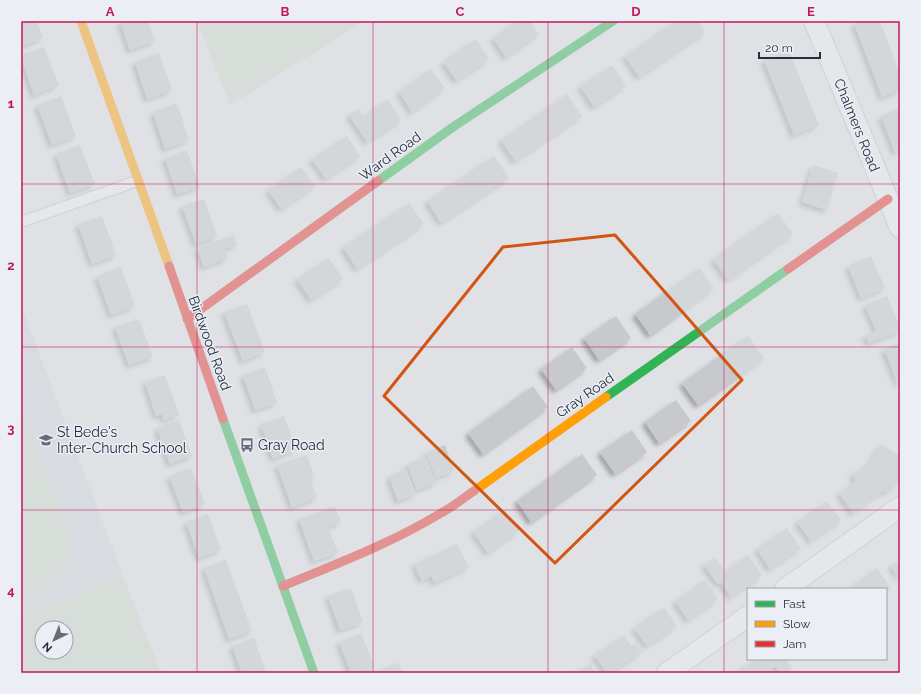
<svg xmlns="http://www.w3.org/2000/svg" width="921" height="694" font-family="Raleway,sans-serif">
<style>
.built{fill:#d0d4db}
.green{fill:#ced9ce;fill-rule:evenodd}
.building{fill:#c7c9cc;filter:url(#shadow)}
.lines{fill:none;stroke-linecap:round;stroke-linejoin:round}
.lane-casing{stroke:#bdbfc2;stroke-width:12}
.street-casing{stroke:#bdbfc2;stroke-width:22}
.lane{stroke:#edeff1;stroke-width:10}
.street{stroke:#edeff1;stroke-width:20}
.fast{stroke:#30b455;stroke-width:9}
.slow{stroke:#ff9f0a;stroke-width:9}
.jam{stroke:#e5322d;stroke-width:9}
.marked{fill:none;stroke:#d45511;stroke-width:3;stroke-linejoin:round}
.grid{fill:none;stroke:#c2185b;stroke-width:1;stroke-opacity:0.55}
.labels{text-anchor:middle;dominant-baseline:central;stroke-width:3;stroke-linejoin:round;paint-order:stroke}
.street-label{font-size:14px;fill:#252e3e;stroke:#ebeff5}
.poi-label{font-size:14px;fill:#252e3e;stroke:#ebeff5;text-anchor:start}
.neatline{fill:none;stroke:#c2185b;stroke-width:1.5}
.grid-label{font-size:13px;text-anchor:middle;font-weight:bold;fill:#c2185b}
</style>
<defs>
<filter id="shadow"><feDropShadow dx="-3.5" dy="3.5" stdDeviation="2" flood-color="#0004"/></filter>
</defs>
<rect width="100%" height="100%" fill="#dfe1e4"/>
<!-- built -->
<path class="built" d="M21,305L123,576L21,615Z"/>
<!-- green -->
<path class="green" d="M197,21H364L230,105Z
M21,413L28,427L72,543L68,569L33,593L21,599Z
M123,576L161,673H21V615ZM42,628H66V652H42Z"/>
<!-- building -->
<path class="building" d="M21,21H37L43,38L21,46Z
M120,21H148L155,41L130,50Z
M517,21H530L539,34L506,57L493,38Z
M676,21H698L705,32L639,77L625,56Z
M860,21H880L900,74V90L882,97L854,23Z
M476,39L489,59L457,81L443,62Z
M44,47L59,85L34,95L21,58V55Z
M789,51L819,125L794,135L764,60Z
M159,53L172,90L147,99L135,62Z
M612,65L626,86L594,107L580,86Z
M431,69L445,88L412,112L399,92Z
M567,94L582,116L515,161L501,140Z
M61,96L76,136L52,145L37,105Z
M388,99L401,120L367,142L349,115L358,109L363,116Z
M177,103L189,140L165,149L153,112Z
M900,108V150L895,152L881,116Z
M347,136L360,156L326,179L312,159Z
M80,145L95,184L70,193L56,154Z
M187,150L200,187L177,194L165,158Z
M494,156L509,178L441,223L427,201Z
M813,165L838,173L827,210L802,202Z
M301,167L315,186L281,209L268,190Z
M204,199L217,236L196,244L182,206Z
M409,203L424,224L357,269L343,247Z
M778,213L793,234L728,280L713,259Z
M102,216L116,255L92,264L78,224Z
M234,235L237,245L225,249L228,258L204,267L197,248Z
M871,256L885,288L861,298L848,266Z
M329,258L343,279L311,300L297,279Z
M121,267L135,306L111,315L97,276Z
M699,268L714,288L650,335L635,314Z
M887,296L900,327V331L869,343L865,335L876,331L865,305Z
M247,304L265,352L243,361L224,312Z
M616,316L631,338L599,360L584,338Z
M139,319L153,357L129,365L115,327Z
M748,336L764,358L698,405L682,383Z
M900,343V383L898,384L884,349Z
M572,347L587,368L556,390L541,369Z
M265,367L277,403L255,410L243,375Z
M165,375L179,415L164,420L162,414L156,416L145,382Z
M533,386L548,407L483,454L468,433Z
M676,400L691,421L659,443L645,422Z
M284,416L296,450L273,459L261,424Z
M179,420L192,456L170,464L157,428Z
M632,430L647,452L615,474L600,452Z
M881,444L900,456V471L899,475L900,476L895,486L885,493L884,491L869,500L870,501L853,513L839,493L856,481L852,475L870,462Z
M445,445L454,471L436,478L426,453Z
M582,454L597,475L531,522L517,501Z
M307,455L314,476L310,478L317,498L292,507L277,465Z
M426,457L436,483L417,490L407,464Z
M191,468L205,504L183,512L169,476Z
M406,469L416,494L398,501L389,476Z
M827,501L841,520L811,541L797,522Z
M335,506L341,522L328,527L338,553L314,561L299,519Z
M504,510L519,531L488,553L473,532Z
M208,514L221,550L199,558L186,522Z
M787,528L801,548L770,569L757,549Z
M457,544L469,567L435,583L431,576L422,581L414,564Z
M748,555L762,575L731,597L721,582L718,584L704,565L715,558L725,571Z
M226,560L252,631L229,639L204,568Z
M900,560V579L891,566Z
M877,568L891,588L886,591V589H848Z
M705,580L718,599L688,620L675,601Z
M351,588L363,622L340,630L328,596Z
M664,607L677,626L647,646L634,628Z
M361,633L374,667L357,673H351L339,642Z
M624,635L631,646L635,643L642,652L610,673H607L594,655Z
M254,638L266,673H242L232,646Z
M756,659H786L792,668L786,673H779L775,666L771,669L774,673H735Z
M399,663L403,673H377L376,671Z
M590,664L596,673H577Z"/>
<g class="lines">
<defs>
<path id="lane" d="M21,222L137,181"/>
<path id="street" d="M814,21L900,228
M785,589L900,507
M667,673L748,616"/>
</defs>
<!-- lane casing -->
<use href="#lane" class="lane-casing"/>
<!-- street casing -->
<use href="#street" class="street-casing"/>
<!-- lane -->
<use href="#lane" class="lane"/>
<!-- street -->
<use href="#street" class="street"/>
<!-- fast -->
<path class="fast" d="M378,181L453,127L613,21
M606,397L788,269
M223,419L314,673"/>
<!-- slow -->
<path class="slow" d="M81,21L169,266
M474,491L606,397"/>
<!-- jam -->
<path class="jam" d="M169,266L223,419
M788,269L888,199
M187,319L378,181
M283,586C336,564 392,543 441,513C453,507 463,498 474,491"/>
</g>
<!-- marked area -->
<path d="M0 0H921V694H0ZM615,235L742,380L555,563L384,396L503,247Z" fill="#dfe1e4" fill-opacity=".55" fill-rule="evenodd"/>
<path class="marked" d="M615,235L742,380L555,563L384,396L503,247Z"/>
<!-- grid -->
<path class="grid" d="M197,21V673M373,21V673M548,21V673M724,21V673M21,184H900M21,347H900M21,510H900"/>
<!-- icons -->
<defs>
<symbol id="school-bare" viewBox="-9 -9 18 18"><path d="M0-5L7-2L0 1L-7-2ZM-4 1L0 2.5L4 1V4Q0 6-4 4Z" fill="#666d78" stroke="#ebeff5" stroke-width="2.5" paint-order="stroke"/></symbol>
<symbol id="bus-bare" viewBox="-9 -9 18 18"><path d="M-5-6H5V4H4V6H2V4H-2V6H-4V4H-5ZM-3.5-4V0h7V-4ZM-3.5 1.2v1.5H-2V1.2ZM2 1.2v1.5H3.5V1.2Z" fill="#666d78" stroke="#ebeff5" stroke-width="2.5" paint-order="stroke"/></symbol>
</defs>
<g fill-rule="evenodd">
<use href="#school-bare" x="36" y="430" width="20" height="20"/>
<use href="#bus-bare" x="237" y="435" width="20" height="20"/>
</g>
<g class="labels">
<!-- street labels -->
<g class="street-label">
<text transform="translate(857 125) rotate(68)">Chalmers Road</text>
<text transform="translate(390 156) rotate(-36)">Ward Road</text>
<text transform="translate(210 343) rotate(70)">Birdwood Road</text>
<text transform="translate(585 395) rotate(-35)">Gray Road</text>
</g>
<!-- poi labels -->
<g class="poi-label">
<text x="57" y="432">St Bede's<tspan x="57" dy="16">Inter-Church School</tspan></text>
<text x="258" y="445">Gray Road</text>
</g>
</g>
<!-- border -->
<rect width="921" height="694" fill="none" stroke="#ebeff5" stroke-width="44"/>
<!-- legend -->
<rect x="747" y="588" width="140" height="72" fill="#ebeff5" stroke="#9ca2ac"/>
<rect x="755" y="601" width="20" height="6" fill="#30b455" stroke="#9ca2ac"/>
<text x="783" y="608" font-size="12" fill="#252e3e">Fast</text>
<rect x="755" y="621" width="20" height="6" fill="#ff9f0a" stroke="#9ca2ac"/>
<text x="783" y="628" font-size="12" fill="#252e3e">Slow</text>
<rect x="755" y="641" width="20" height="6" fill="#e5322d" stroke="#9ca2ac"/>
<text x="783" y="648" font-size="12" fill="#252e3e">Jam</text>
<!-- north arrow -->
<g transform="translate(54 640) rotate(223)"><circle r="19" fill="#ebeff5" stroke="#9ca2ac"/>
<path d="M0-3L7 15L0 10L-7 15Z" fill="#666d78"/>
<text y="-6" font-size="11" font-weight="bold" text-anchor="middle" fill="#252e3e">N</text>
</g>
<!-- scale -->
<path d="M759 52v6h61v-6" fill="none" stroke="#252e3e" stroke-width="2"/>
<text x="765" y="52" font-size="12" fill="#252e3e" stroke="#ebeff5" stroke-width="3" paint-order="stroke">20 m</text>
<rect x="22" y="22" width="877" height="650" class="neatline"/>
<g class="grid-label">
<text x="110" y="16">A</text>
<text x="285" y="16">B</text>
<text x="460" y="16">C</text>
<text x="636" y="16">D</text>
<text x="811" y="16">E</text>
<text x="11" y="108">1</text>
<text x="11" y="270">2</text>
<text x="11" y="433">3</text>
<text x="11" y="595">4</text>
</g>
</svg>
